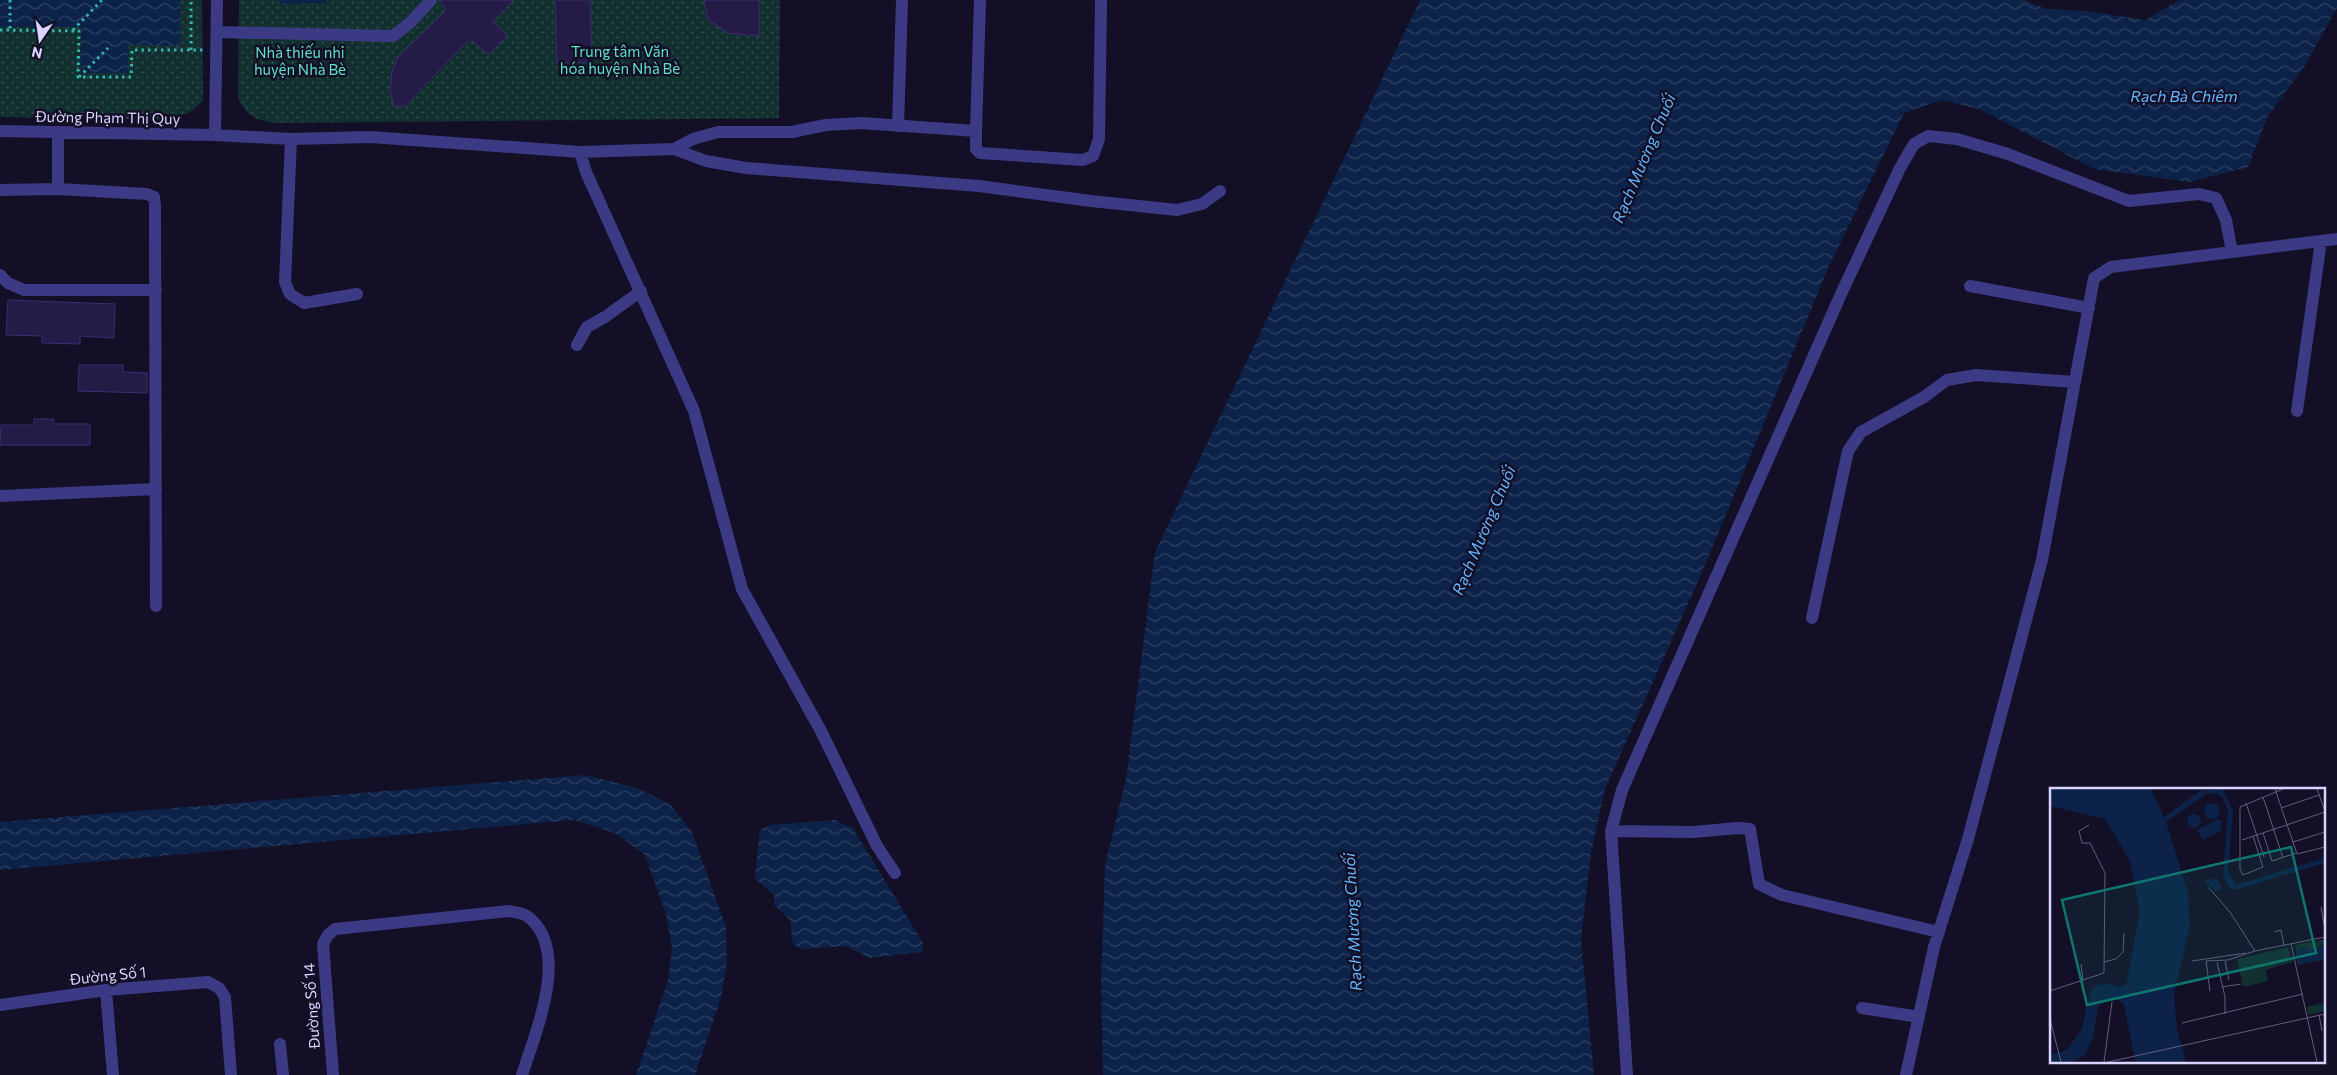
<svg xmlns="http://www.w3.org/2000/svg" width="2337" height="1075" font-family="Commissioner,sans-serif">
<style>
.park{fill:url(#park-dots)}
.water{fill:url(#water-waves)}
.building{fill:#241b47;stroke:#3b2d73}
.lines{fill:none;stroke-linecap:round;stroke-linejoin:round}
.path{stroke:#2fb8b0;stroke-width:3;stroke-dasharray:2.5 4;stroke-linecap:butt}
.minor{stroke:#3d3a85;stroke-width:12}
.labels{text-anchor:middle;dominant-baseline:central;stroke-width:5;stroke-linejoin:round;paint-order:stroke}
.park-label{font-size:15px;fill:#5fe0c0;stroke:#130f26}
.street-label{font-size:15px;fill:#d9d4ff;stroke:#130f26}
.water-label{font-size:16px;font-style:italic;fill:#62b6ff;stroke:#130f26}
.inset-road{fill:none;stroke:#625e7d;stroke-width:1}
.view{fill:#0f766e;fill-opacity:0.15;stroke:#0f766e;stroke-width:2.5}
.inset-edge{fill:none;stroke:#d9d4ff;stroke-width:2.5}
</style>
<defs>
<pattern id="park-dots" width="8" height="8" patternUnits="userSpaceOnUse" patternTransform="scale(1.25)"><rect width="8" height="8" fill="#12302f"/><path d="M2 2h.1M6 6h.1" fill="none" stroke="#344d4e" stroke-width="1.8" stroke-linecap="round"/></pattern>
<pattern id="water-waves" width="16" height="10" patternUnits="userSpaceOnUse" patternTransform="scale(1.25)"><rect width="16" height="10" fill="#0c2248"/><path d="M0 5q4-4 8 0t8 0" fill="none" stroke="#2f4163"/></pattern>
</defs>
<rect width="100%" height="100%" fill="#130f26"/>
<!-- park -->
<path class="park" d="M0,0H202L203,100C193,113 182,116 166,120L0,117Z
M239,0H780L779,118L275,123C254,119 248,118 238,98Z"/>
<!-- water -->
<path class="water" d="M0,0H180V46L128,45V73H81V27H0Z
M280,0H326V3L280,4Z
M1420,0H2024L2047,9L2087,11L2145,20L2179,0H2337V8L2304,67L2268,116L2248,167L2190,182L2094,169L1979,109L1941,100L1904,113L1829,266L1703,570L1605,789L1591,853L1581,939L1594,1075H1103L1101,983L1105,865L1126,779L1155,552Z
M585,775L637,788L670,804L692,832L726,927L727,962L721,998L695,1075H636L668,980L672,948L666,915L645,855L615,833L574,820L0,870V822Z
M835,820L853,828L923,943L922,952L869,958L847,946L801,949L793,944L790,920L774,905V895L755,879L759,835L762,829L769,825Z"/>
<!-- building -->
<path class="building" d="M439,0H514L493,22L507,35L489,55L470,39L405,106H394L390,91L392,71L398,57L446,10Z
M555,0H590L592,62L557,63Z
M704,0H759V36L728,33L708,20Z
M8,300L115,304L114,338L80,336V344L42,343V336L6,335Z
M79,365H123V372L147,373V393L78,391Z
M34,419H54V424H90V445H0L1,425H34Z"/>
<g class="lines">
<!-- path -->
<path class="path" d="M10,0V30
M0,30L79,31L78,77H131L132,50H203
M73,30L102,0
M191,50V0
M79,77L108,48"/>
<!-- minor -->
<path class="minor" d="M217,32L393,36L410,23L431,0
M898,126L902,0
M0,131L215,135L291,139L370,137L580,152L674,149L693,139L718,132H792L826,125L861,123L976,131V149L980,153L1083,160L1093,156L1099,139L1101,0
M976,131L980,0
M58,132V189L147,194L154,197L155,206L156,606
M215,135L217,0
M291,139L285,282L290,294L304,303L357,294
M674,149L706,161L746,168L979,186L1091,201L1177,210L1202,204L1220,191
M580,152L586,172L694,411L742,589L821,731L877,846L895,873
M0,190L58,189
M0,275L8,283L24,290H156
M1970,286L2089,308
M577,345L587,327L605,317L641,291
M2297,411L2321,241
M0,496L156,489
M1812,618L1848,451L1861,432L1924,397L1947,380L1976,375L2075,382
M1611,831L1693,832L1738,828L1750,829L1759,884L1782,895L1939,932
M106,990L113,1075
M0,1005L106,990L208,982L219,988L225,997L231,1075
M1862,1008L1919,1017
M280,1044L283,1075
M333,1075L323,944L328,935L335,929L509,911C514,912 523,913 527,916C572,949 535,1033 522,1075
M1627,1075L1611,831L1622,790L1841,294L1900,168L1914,144L1928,136L1957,139L2008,154L2129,201L2199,194L2216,198L2226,220L2232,252
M1906,1075L1934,947L1968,839L2042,560L2094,278L2111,267L2337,239"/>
</g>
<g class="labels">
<!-- park labels -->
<g class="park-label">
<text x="620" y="51">Trung tâm Văn<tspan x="620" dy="17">hóa huyện Nhà Bè</tspan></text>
<text x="300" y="52">Nhà thiếu nhi<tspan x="300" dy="17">huyện Nhà Bè</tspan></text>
</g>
<!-- street labels -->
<g class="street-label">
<text transform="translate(108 117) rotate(1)">Đường Phạm Thị Quy</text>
<text transform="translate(108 975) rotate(-6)">Đường Số 1</text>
<text transform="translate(311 1006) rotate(-94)">Đường Số 14</text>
</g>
<!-- water labels -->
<g class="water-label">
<text x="2184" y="95">Rạch Bà Chiêm</text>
<text transform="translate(1643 158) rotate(-67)">Rạch Mương Chuối</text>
<text transform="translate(1483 530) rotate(-67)">Rạch Mương Chuối</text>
<text transform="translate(1352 922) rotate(-93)">Rạch Mương Chuối</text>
</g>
</g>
<!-- overview -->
<g transform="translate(2050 788)">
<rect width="275" height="275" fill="#130f26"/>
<path d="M275,151V171L248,177L245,157ZM238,159L243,174L216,182L218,193L193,199L187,171ZM274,215L275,223L258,227L257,219Z" fill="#12302f"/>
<path d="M0,1H101L114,29L150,3L172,1L183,23L178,84L186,97L275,70V75L185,102L179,99L173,87L178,23L173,10L166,5L156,6L116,34L138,105L140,137L124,207L127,242L136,274H85L74,216L65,210L55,211L48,219L43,250L35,267L22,274H0V267L17,262L31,242L42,199L57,195L69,199L76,197L90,124L80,73L55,31L0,18ZM154 23a8 8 0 1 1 16 0a8 8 0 1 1-16 0ZM137 33a7 7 0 1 1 14 0a7 7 0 1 1-14 0ZM168,31L171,32V43L153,52L147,42ZM166,90L172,101L165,103L154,93ZM275,157V170L250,176L247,164L251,160L256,159L257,164Z" fill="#0c2248"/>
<path class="inset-road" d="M225,1L247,66L275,59M267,1L275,23M213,9L233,70M196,15L214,69M231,20L269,7M213,45L222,73L246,65M203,48L213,79L193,87L190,81V19L233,1M192,52L275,24M243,54L275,44M158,99L180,124L205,163M271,119L275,142M224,144L231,142L234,158M241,156L267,274M142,173L196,165M175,173L179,192M54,174L66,171L73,164L74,145M167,174L175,209V226M31,176L33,193M172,199L191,196M0,203L54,185L55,85L40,55H32L29,43L39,37M160,203L156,173L178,172L205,163L275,149M269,227L272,243M0,231L11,274M132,235L253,206M54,274L62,214M58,274L275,226"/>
<path class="view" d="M241,59L266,165L37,217L12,112Z"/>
<rect width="275" height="275" class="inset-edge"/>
</g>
<!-- north arrow -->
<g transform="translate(40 40) rotate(193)" stroke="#130f26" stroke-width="4" paint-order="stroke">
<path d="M0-4L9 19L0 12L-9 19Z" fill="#d9d4ff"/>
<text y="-8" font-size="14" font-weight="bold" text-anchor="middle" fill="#d9d4ff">N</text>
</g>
</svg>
